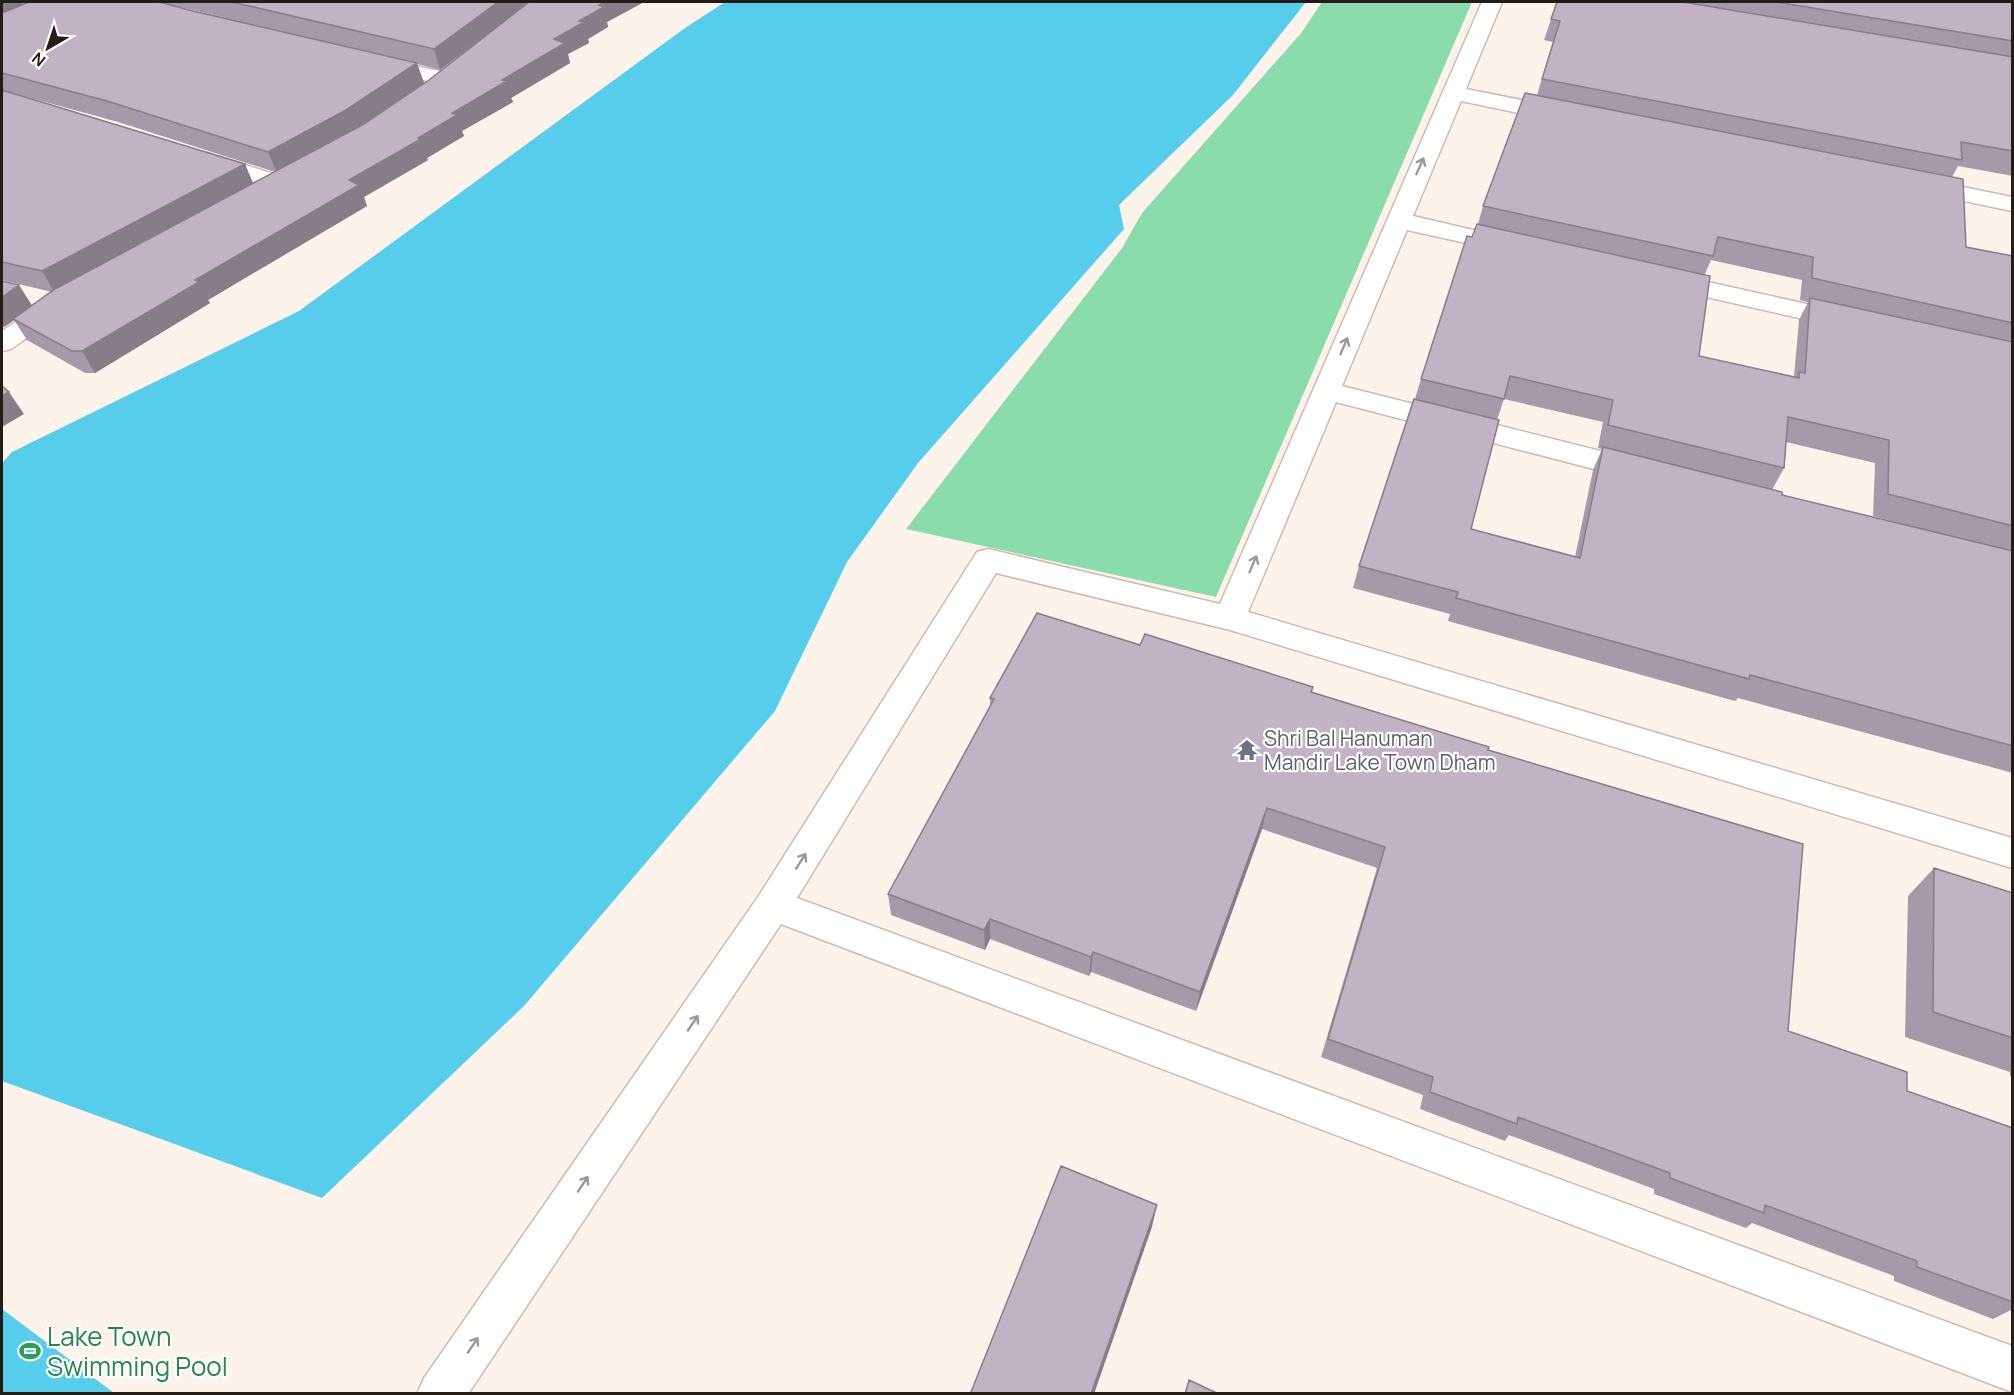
<svg xmlns="http://www.w3.org/2000/svg" width="2014" height="1395" font-family="Manrope,sans-serif">
<style>
.green{fill:#8bdcad}
.water{fill:#56cdea}
.lines{fill:none;stroke-linecap:round;stroke-linejoin:round}
.minor-casing{stroke:#cebbad;stroke-width:3}
.minor{fill:#fff;fill-rule:evenodd}
.wall{fill:#a699a9;fill-rule:evenodd}
.shaded-wall{fill:#877d89}
.building{fill:#c1b2c4;stroke:#877d89;stroke-width:1.5}
.oneway{stroke:#9c9997}
.labels{text-anchor:middle;dominant-baseline:central;stroke-width:4.5;stroke-linejoin:round;paint-order:stroke}
.worship-label{font-size:21px;fill:#5b616d;stroke:#fff;text-anchor:start}
.near-leisure-label{font-size:26px;fill:#27864d;stroke:#fff;text-anchor:start}
</style>
<rect width="100%" height="100%" fill="#fef3ea"/>
<!-- green -->
<path class="green" d="M1322,2H1472L1216,597L906,529L1122,248L1142,213L1302,32Z"/>
<!-- water -->
<path class="water" d="M725,2H1306L1233,95L1119,205L1124,229L918,463L847,562L775,711L524,1006L322,1198L2,1081V463L12,452L299,311L685,28Z
M2,1309L114,1393H2Z"/>
<g class="lines">
<defs>
<path id="minor" d="M1482,2H1502L1466,89L1562,108L1570,110L1573,115L1570,120L1562,122L1461,101L1413,216L1525,242L1528,247L1525,252L1516,254L1407,230L1342,386L1640,461L1650,464L1654,471L1650,478L1640,481L1336,402L1248,612L2012,838V868L1230,630L996,573L797,898L2012,1346V1392L781,924L468,1394H417L424,1378L760,894L977,552L988,549L1220,604Z
M378,58L453,74L456,79L453,84L445,85L371,68L367,64L371,60Z
M207,153L286,178L290,183L286,188L278,190L199,165L196,160L199,155Z
M1919,178L2012,197V211L1911,190L1907,185L1911,180Z
M1663,272L1847,313L1856,315L1860,321L1856,327L1847,329L1654,285L1650,280L1654,275Z
M59,296L68,299L72,304L68,309L11,349L2,351V331L50,299Z"/>
</defs>
<!-- minor casing -->
<use href="#minor" class="minor-casing"/>
<!-- minor -->
<use href="#minor" class="minor"/>
</g>
<!-- wall -->
<path class="wall" d="M2,2L23,4L29,2H644L607,22L608,27L588,39L589,43L568,54L570,63L511,98L513,102L462,131L464,136L427,158L428,160L364,197L367,206L208,300L210,303L95,373H85L27,340L14,320L4,327L2,326V281L32,306L52,292L2,280ZM176,6L269,28L193,11ZM497,26L429,80L363,125L424,83L417,64L440,70ZM9,92L118,122L275,172L253,183L245,164Z
M1557,2H2013V176L1958,166L1952,177L1966,247L2013,256V773L1738,698L1735,701L1448,621L1450,614L1353,588L1359,566L1415,399L1421,379L1478,224L1483,206L1537,95L1553,42L1544,40ZM1711,260L1802,280L1800,300L1808,302L1799,320L1794,377L1699,356L1705,274ZM1504,399L1603,422L1598,448L1602,449L1593,470L1575,557L1471,529L1497,420ZM1786,442L1875,463L1873,516L1921,529L1782,495L1772,490L1784,468Z
M1140,645L1313,687L1311,692L1488,750L1788,1031L1907,1091L2013,1128V1309L1993,1319L1894,1281V1276L1752,1223L1746,1228L1654,1194V1189L1509,1135L1505,1141L1420,1109L1423,1095L1321,1057L1377,868L1262,829L1196,1011L1091,972L1089,976L990,939L985,950L891,915L888,894L990,707V698Z
M1934,868L2013,893V1077L2010,1076V1072L1905,1037L1908,896Z"/>
<!-- shaded-wall -->
<path class="shaded-wall" d="M2,2H22L26,10L2,21Z
M498,2H530L440,70L434,49Z
M604,2H644L607,22L608,27L588,39L589,43L568,54L570,63L511,98L513,102L462,131L464,136L427,158L428,160L364,197L367,206L208,300L210,303L95,373L82,351L195,280L349,180L418,138L452,113L502,80L599,5Z
M417,63L424,83L354,131L277,173L268,152Z
M245,164L254,186L55,293L42,271Z
M19,285L33,307L4,327L2,323V297Z
M9,392L24,414L2,427V396Z
M1267,808L1262,829L1196,1011L1200,992Z
M990,919V939L985,950L984,930Z
M1093,952L1091,972L1089,976L1091,957Z
M1157,1205L1152,1227L1094,1394H1091Z"/>
<!-- building -->
<path class="building" d="M29,2H159L193,11L417,63L346,110L268,152L107,101L2,73V13Z
M232,2H498L434,49Z
M529,2H604L599,5L604,7L579,21L584,22L554,39L565,43L502,80L507,81L452,113L457,115L418,138L421,139L349,180L359,185L195,280L199,282L82,351H72L13,319L55,289L364,124L429,80Z
M1557,2H1683L2013,57V151L1961,142L1962,160L1542,79L1560,21L1551,19Z
M1777,2H2013V41Z
M2,90L245,164L42,271L2,262Z
M1525,93L1963,179L1966,247L2013,256V323L1812,278L1813,257L1718,237L1713,256L1483,206Z
M1477,224L1710,276L1699,356L1799,378V372L1805,373L1810,298L2013,342V526L1888,494L1889,440L1788,417L1784,468L1608,425L1613,400L1510,376L1504,399L1421,379L1467,236L1472,237Z
M2,281L19,285L2,297Z
M2,386L9,392L2,396Z
M1414,399L1499,420L1471,529L1580,558L1603,447L1782,492V495L2013,551V746L1750,675L1749,679L1456,598L1458,592L1359,566Z
M1037,613L1140,645L1145,634L1313,687L1311,692L1489,747L1488,750L1803,844L1788,1031L1907,1072V1091L2013,1128V1302L1917,1267V1261L1765,1205L1764,1213L1670,1178V1173L1518,1117L1517,1124L1430,1092L1433,1077L1328,1039L1385,847L1267,808L1200,992L1093,952L1091,957L990,919L984,930L888,894L994,699L990,698Z
M1934,868L2013,893V1038L1933,1012Z
M1061,1166L1157,1205L1091,1394H973L971,1392Z
M1189,1380L1219,1394H1185Z"/>
<!-- one-way arrows -->
<defs><path id="oneway-shaft" d="M-6 0H5M1.5-3L5.5 0L1.5 3" fill="none" stroke-width="1.6" stroke-linecap="round" stroke-linejoin="round" transform="scale(1.5)"/></defs>
<g class="oneway">
<use href="#oneway-shaft" transform="translate(1420 166) rotate(-66)"/>
<use href="#oneway-shaft" transform="translate(1344 346) rotate(-67)"/>
<use href="#oneway-shaft" transform="translate(1253 564) rotate(-67)"/>
<use href="#oneway-shaft" transform="translate(801 861) rotate(-58)"/>
<use href="#oneway-shaft" transform="translate(693 1023) rotate(-56)"/>
<use href="#oneway-shaft" transform="translate(583 1184) rotate(-56)"/>
<use href="#oneway-shaft" transform="translate(473 1345) rotate(-56)"/>
</g>
<!-- icons -->
<defs>
<symbol id="temple-bare" viewBox="-9 -9 18 18"><path d="M0-6L5-2H3V0L6.5 2.5H4V6H1.5V3h-3V6H-4V2.5H-6.5L-3 0V-2H-5Z" fill="#6b7280" stroke="#fff" stroke-width="2.5" paint-order="stroke"/></symbol>
<symbol id="stadium-bare" viewBox="-9 -9 18 18"><path d="M0-5a6.5 5 0 1 0 0 10a6.5 5 0 1 0 0-10ZM-3.5-1.8h7v3.6h-7Z" fill="#2e9e5b" stroke="#fff" stroke-width="2.5" paint-order="stroke"/></symbol>
</defs>
<g fill-rule="evenodd">
<use href="#temple-bare" x="1232" y="735" width="30" height="30"/>
<use href="#stadium-bare" x="15" y="1336" width="30" height="30"/>
</g>
<g class="labels">
<!-- worship labels -->
<g class="worship-label">
<text x="1264" y="738">Shri Bal Hanuman<tspan x="1264" dy="24">Mandir Lake Town Dham</tspan></text>
</g>
<!-- near-leisure labels -->
<g class="near-leisure-label">
<text x="47" y="1336">Lake Town<tspan x="47" dy="30">Swimming Pool</tspan></text>
</g>
</g>
<!-- border -->
<rect width="2014" height="1395" fill="none" stroke="#241d17" stroke-width="6"/>
<!-- north arrow -->
<g transform="translate(48 48) rotate(219)" stroke="#ffffff" stroke-width="4.5" paint-order="stroke">
<path d="M0-4.5L10 22L0 15L-10 22Z" fill="#241d17"/>
<text y="-9" font-size="16" font-weight="bold" text-anchor="middle" fill="#241d17">N</text>
</g>
</svg>
